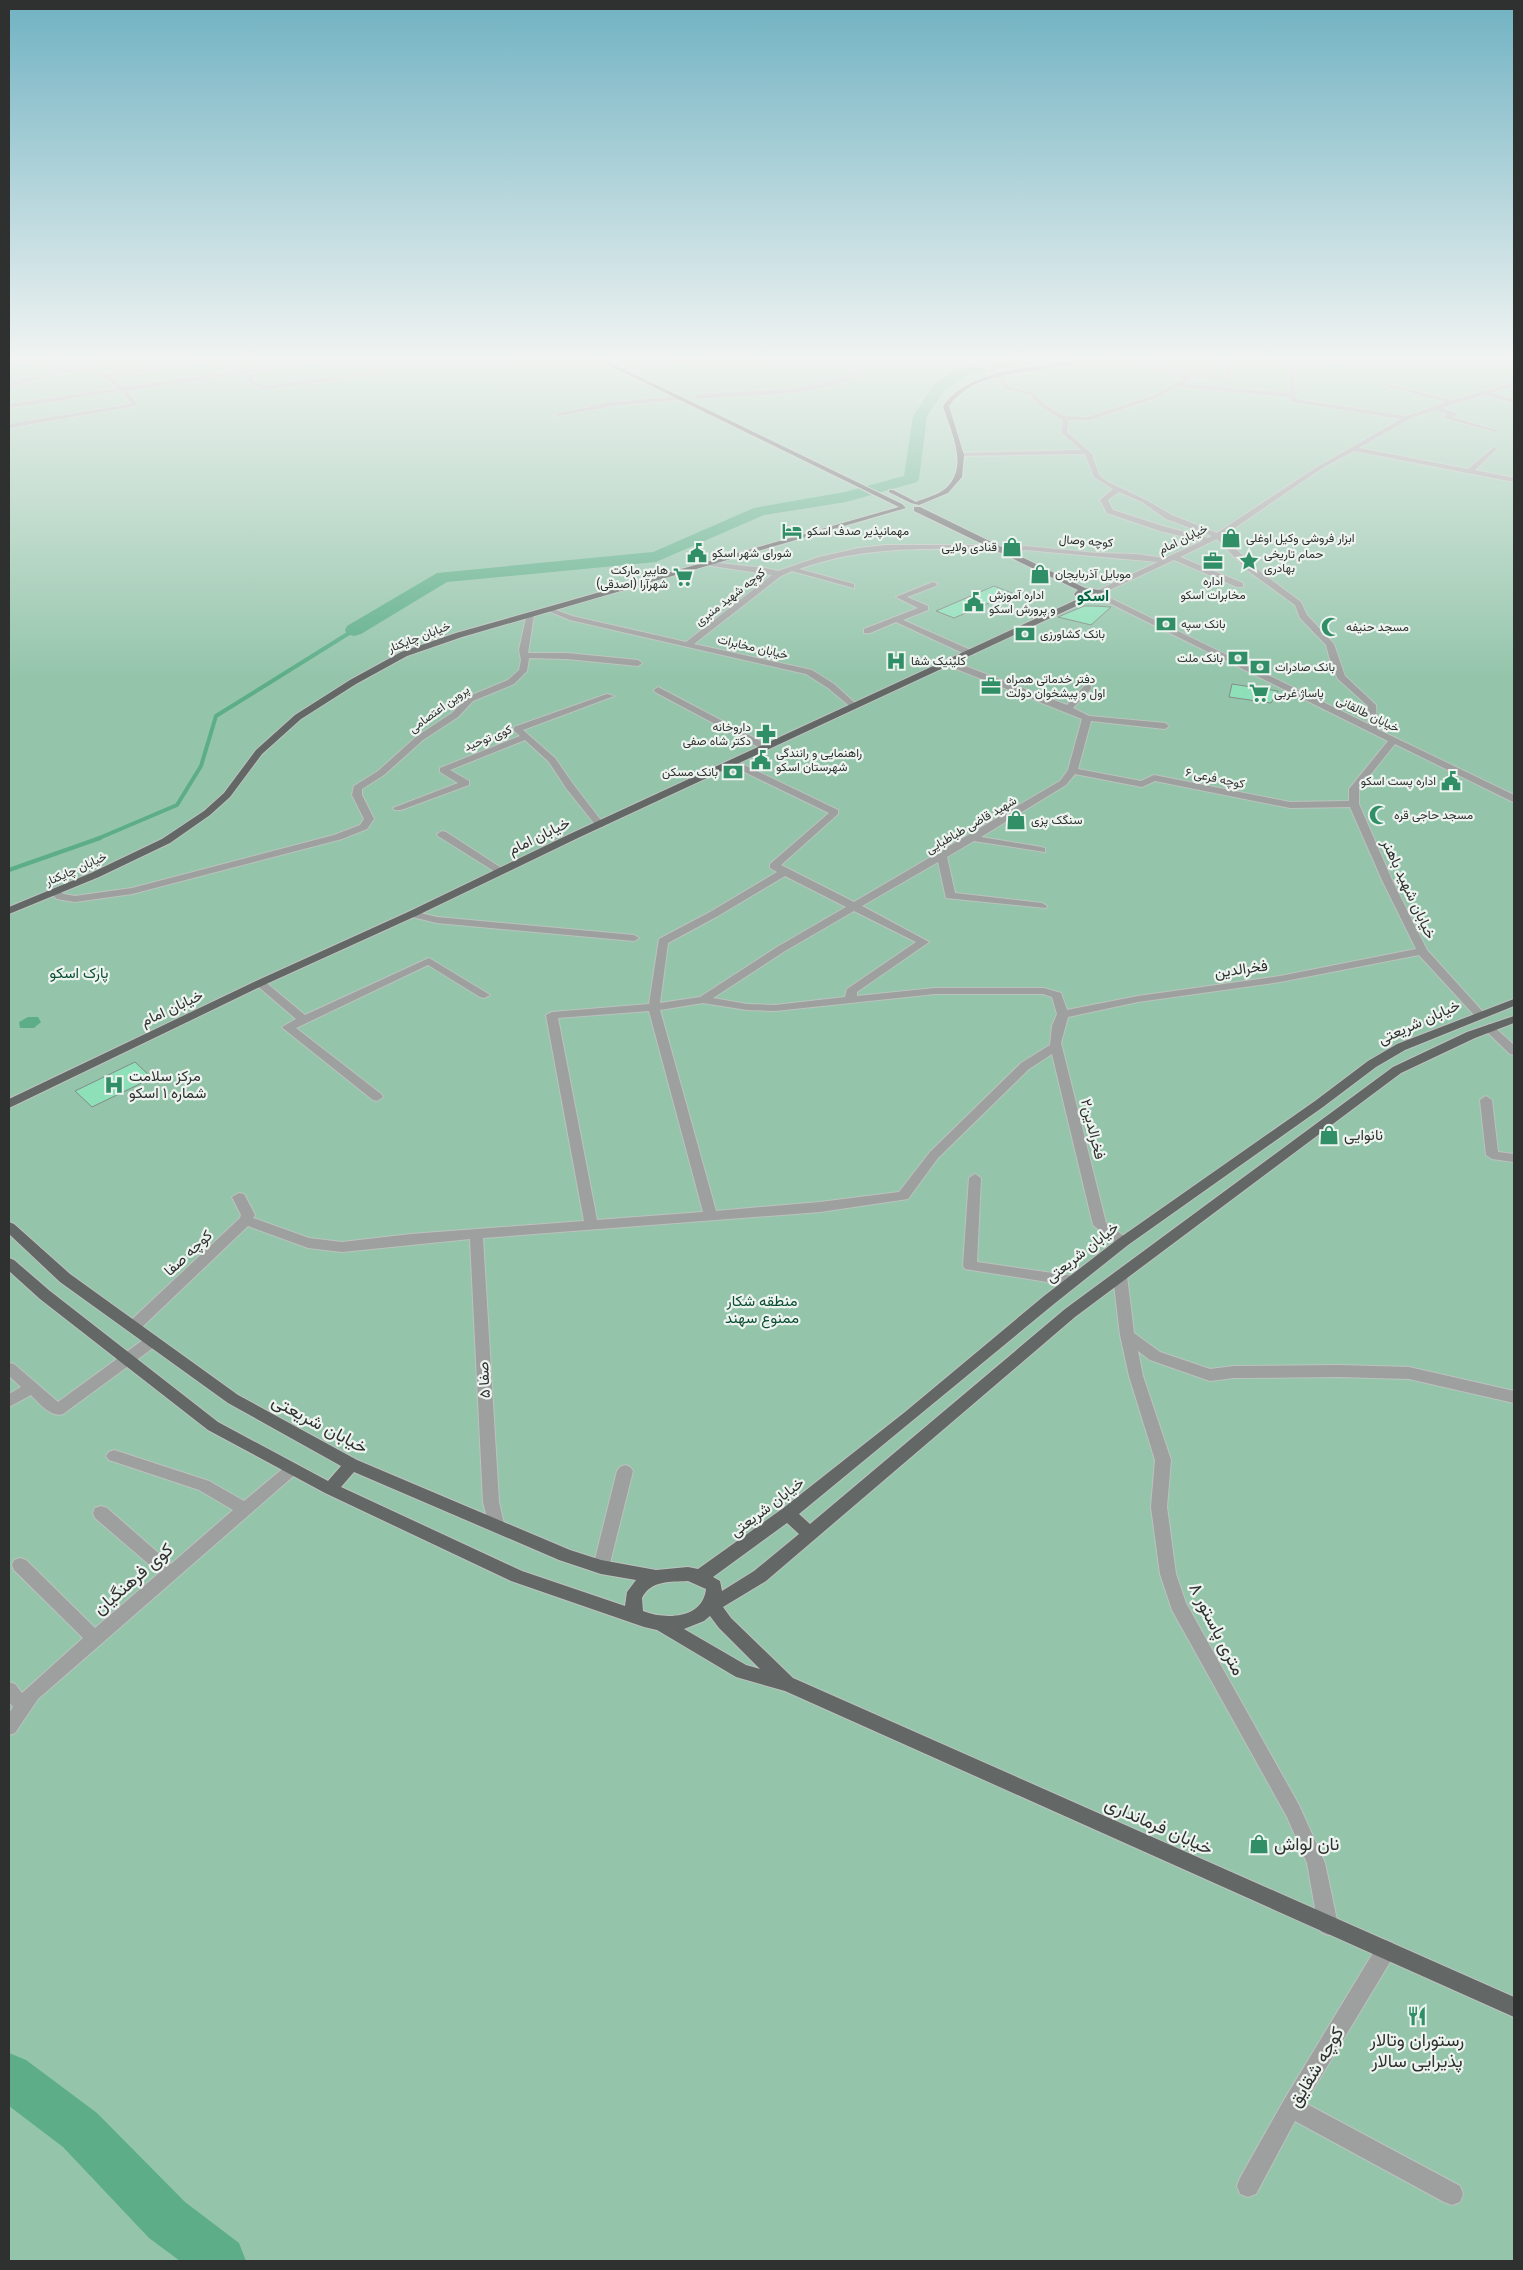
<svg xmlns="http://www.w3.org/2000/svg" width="1523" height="2270" font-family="'Fira Sans',Vazirmatn,sans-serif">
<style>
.green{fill:#94c5ab}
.water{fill:#5dae88}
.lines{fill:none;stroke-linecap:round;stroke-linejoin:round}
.stream-far1{stroke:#5dae88;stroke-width:4}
.stream{stroke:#5dae88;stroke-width:4.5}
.river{fill:#5dae88;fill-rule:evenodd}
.building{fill:#8ee0b8;stroke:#858b88}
.minor-casing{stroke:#bcc2be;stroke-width:2}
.major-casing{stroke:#bcc2be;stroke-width:2}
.minor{fill:#9da09e;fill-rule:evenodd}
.major{fill:#636765;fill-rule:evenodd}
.labels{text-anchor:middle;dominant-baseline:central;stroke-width:4.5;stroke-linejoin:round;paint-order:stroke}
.far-poi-label{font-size:12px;fill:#2e312f;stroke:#edf3ef;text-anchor:start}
.far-street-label{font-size:12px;fill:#2e312f;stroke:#edf3ef}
.street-label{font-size:15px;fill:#2e312f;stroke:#edf3ef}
.park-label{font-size:15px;fill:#0b4e34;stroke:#edf3ef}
.poi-label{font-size:15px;fill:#2e312f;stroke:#edf3ef;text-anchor:start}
.far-district-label{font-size:16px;font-weight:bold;fill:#064;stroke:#edf3ef}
.near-street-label{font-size:18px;fill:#2e312f;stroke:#edf3ef}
.near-poi-label{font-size:18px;fill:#2e312f;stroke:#edf3ef;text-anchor:start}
</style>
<rect width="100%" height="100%" fill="#dfe6e2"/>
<!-- green -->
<path class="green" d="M9,359H1514V2261H9Z"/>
<!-- water -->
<path class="water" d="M28,1017H38L41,1022L34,1028H20L19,1022Z"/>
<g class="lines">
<!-- stream-far1 -->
<path class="stream-far1" d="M97,839L177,805L201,766L216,716L354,630"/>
<!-- stream -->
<path class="stream" d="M9,870L100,838"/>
<!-- river -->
<path class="river" d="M1011,359H1037L1030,363L967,375L945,389L927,416L919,479L917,482L846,502L764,515L656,562L447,582L361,634L354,636L347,634L345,630L347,626L437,573L653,552L754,508L845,492L904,476L913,416L935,383L958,369Z
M9,2053L26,2060L97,2113L185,2202L239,2243L246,2261H180L149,2238L63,2147L9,2106Z"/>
</g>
<!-- building -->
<path class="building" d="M994,586L1012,593L954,618L936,611Z
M1084,606H1095L1111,607L1091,625L1058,617Z
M1232,684L1278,691L1271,703L1229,697Z
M135,1062L152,1078L92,1107L75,1091Z"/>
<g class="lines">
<defs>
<path id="minor" d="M32,359H42L9,367V363Z
M71,359L89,360L94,366L89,368L104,374L211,359H224L109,376L124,387L238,371L227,359H233L244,370L320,359H333L247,373L256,382L265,386L383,371L372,359H378L390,372L264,390L252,384L241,374L127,391L137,403L135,406L9,428V424L131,404L121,391L9,408V404L118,388C109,381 94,370 82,371C76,371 73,372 66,372L9,387V383L58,371L55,369L56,365ZM72,363H85L87,365L75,369L61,368Z
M682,359H694L632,370L629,368Z
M876,359H882C836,401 755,393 697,399L694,397C705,391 726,393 739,392C790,389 832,388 876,359Z
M966,359H973L1002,374L1008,386L1034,393L1043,403L1064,416L1087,417L1152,396L1183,379L1130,359H1138L1188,376L1193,374L1226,376L1225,359H1231V379L1194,378L1183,384L1290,393L1289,363L1298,359H1305L1295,364L1294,366L1296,399L1406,416L1446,402L1378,384V382L1453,400L1514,382V386L1491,393L1514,399V403L1484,395L1442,408L1456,413V415L1452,417L1496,430V432L1444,418V416L1448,414L1436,410L1413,417L1359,448L1468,469L1494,447L1497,449L1496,450L1475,470L1514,478V482L1354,451L1321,469L1223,536L1253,566L1301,602L1307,615L1334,644L1345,676L1376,705L1377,729L1514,795V802L1511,801L1395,744L1359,789V804L1392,880L1427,950L1483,1012L1485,1014L1483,1016H1475L1419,955L1280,982L1138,1002L1068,1017L1061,1043L1106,1223L1128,1239L1130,1242L1128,1245H1118L1093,1225L1052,1054L1029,1069L938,1158L908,1199L820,1212L483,1238L499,1502L504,1524L502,1529L496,1531L490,1529L483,1502L470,1239L342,1252L308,1248L248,1226L138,1331H128L126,1327L128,1323L240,1218L241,1215L232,1197L239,1193L244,1194L255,1215L253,1218L309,1238L342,1242L411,1234L584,1221L546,1015L552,1012L649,1004L659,939L710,912L777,872L770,868V864L829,813L730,765V761H736L838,810V814L781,865L854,902L1060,781L1068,770L1082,719L946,665V661H952L1067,705L1085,685H1091V689L1073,708L1089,716L1165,723L1169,726L1165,729L1091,721L1078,769L1141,781L1154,775L1290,802L1349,801V789L1388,741L1099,598L1106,596L1368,724V706L1338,679L1332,667L1326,645L1300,618L1295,605L1247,570L1217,539L1180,557L1243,583V587H1237L1174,560L1101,594L1097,592L1098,590L1158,562L1026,550L999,553V549L1026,546L1096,553L1135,554L1165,558L1202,541L1160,531L1107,513L1100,500L1113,489L1094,477L1085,454L959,456V454L961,453L1081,450L1061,432L1063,421L1061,419L1039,405L1030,395L1003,388L997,376ZM1177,387L1290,397V400L1293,402L1401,419L1317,467L1217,533L1172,515L1146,500L1106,481L1099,475L1092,454L1067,432L1069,420H1090L1156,398ZM1119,492L1142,502L1166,519L1212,536L1208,538L1166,527L1113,510L1108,500ZM1075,774L1142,787L1155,781L1290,808L1350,807L1382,880L1416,949L1280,976L1138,996L1067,1010L1061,993L1044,988H935L857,996V992L929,942L862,906L938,862L946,898L1046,908L1047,906L1042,903L955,893L947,857L974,841L1045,852V848L1041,847L981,837L1066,785ZM785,876L846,907L777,947L700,997L660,1003L668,943L718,916ZM854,911L916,942L847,989L845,997L775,1005L747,1004L713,998L785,951ZM935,994H1043L1052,997L1057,1014L1052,1026L1050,1045L1021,1063L930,1152L899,1192L820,1202L716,1211L660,1010L703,1003L747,1010L775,1011ZM649,1011L703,1212L597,1220L558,1018Z
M1320,359H1331L1348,363L1345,365Z
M683,396L685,399L612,406L558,416L555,414L612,402Z
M886,545H996L1000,547L996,549C928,549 865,545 799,569L854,584V588L792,571L781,576L694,644L812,670L834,684L856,704L857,706L853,709L828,688L806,674L570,620L546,610L550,608L572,616L686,642L772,575L712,566L708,564L709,562L765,568L778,571L819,557L859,548Z
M933,582L937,584L936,586L907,597L928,606V610L903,620L973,651V655H967L896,622L870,633H864V629L918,608L896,597Z
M527,613L534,615L528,653H567L638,660L642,663L638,666L567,659L529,658L527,671L514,684L473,701L458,717L423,740L384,775L362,789V795L374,819L367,829L342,839L132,894L75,902L57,899L50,892L55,889L64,894L75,896L132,888L334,835L360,825L364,819L352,795L354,786L378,771L417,736L452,713L467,697L508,680L519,670L521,660L519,650Z
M658,687L768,745L770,747L762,749L655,692L654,690Z
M607,694L614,696L523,730L555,758L573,784L603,823V827H597L566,788L549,762L525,740L450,770L469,781V785L401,810H395L393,808L458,783L440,772V768L520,736L514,731V727Z
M442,831L446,832L506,871L501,874L497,873L438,836L437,834Z
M412,911L437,917L634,935L639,938L634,941L437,923L408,916L407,914Z
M429,958L490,995L484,998L480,997L428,965L296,1028L381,1094L383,1097L377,1101L373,1100L284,1029L282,1027L296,1019L254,983L256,981H264L305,1015Z
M1489,1024L1493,1026L1514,1045V1055L1510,1054L1485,1030L1483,1028Z
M1486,1096L1492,1100L1498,1152L1514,1154V1162L1492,1159L1486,1155L1480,1100Z
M975,1174L981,1178L977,1262L1073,1276L1078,1277L1080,1281L1078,1285L1073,1286L965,1269L963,1266L969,1178Z
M1120,1271L1125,1273L1127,1276L1134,1333L1160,1352L1210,1369L1234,1366L1339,1365L1409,1367L1514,1391V1403L1409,1379L1339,1377L1234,1378L1210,1381L1150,1360L1138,1351L1143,1376L1171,1460L1167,1507L1176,1574L1186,1603L1299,1805L1325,1863L1338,1925L1335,1932L1328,1935L1321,1932L1318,1925L1307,1863L1287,1817L1172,1610L1160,1574L1151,1507L1155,1460L1129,1376L1120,1335L1113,1276L1115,1273Z
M152,1336L157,1337L159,1341L157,1345L63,1414C51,1418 39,1403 31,1395L9,1407V1394L21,1387L9,1376V1363L14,1364L58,1402L147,1337Z
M114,1450L209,1481L244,1501L287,1465L292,1463L297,1465L300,1469L297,1473L38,1699L15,1733L9,1735V1713L13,1707L9,1702V1682L15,1684L22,1693L83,1638L14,1570L12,1565L14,1560L20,1558L26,1560L95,1628L159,1573L95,1518L93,1513L95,1508L101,1506L107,1508L171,1564L233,1510L199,1490L109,1460L106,1456L109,1452Z
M625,1465L630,1467L633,1471L609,1567L607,1572L601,1574L595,1572L593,1567L617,1471L620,1467Z
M1386,1940L1393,1943L1396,1950L1393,1957L1305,2103L1460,2186L1463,2194L1460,2202L1452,2205L1444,2202L1295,2121L1256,2194L1248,2197L1240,2194L1237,2186L1240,2178L1284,2100L1379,1943Z"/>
<path id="major" d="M596,359H603L902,504L906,508L462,637L407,656L356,684L301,719L262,754L230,797L210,815L170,843L99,877L9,914V907L91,873L162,839L204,811L224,793L256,750L295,715L350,680L401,652L456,633L899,507Z
M1080,359H1090C1084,362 1075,363 1068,365C1029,374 974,370 949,406L964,455L962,477L948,493L919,505L911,503L889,492V490H893L916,502C925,498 938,495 945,489C970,467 951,433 943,406C970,367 1037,368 1080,359Z
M914,507H920L1085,588L1106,591L1108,597L1098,602H1085L580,837L416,916L264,985L9,1108V1099L256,981L408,912L572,833L1078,599L1074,594L1078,590L914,511ZM1086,592L1100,596L1091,598L1083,594Z
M1514,999V1006L1405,1050L1376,1067L1323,1107L1128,1245L1054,1304L799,1514L810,1524L1065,1309L1393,1067L1467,1032L1514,1016V1023L1475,1038L1401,1073L1075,1317L766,1581L723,1607L731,1618L793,1678L1514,1997V2017L785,1691L736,1677L657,1630L644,1627L511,1581L325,1493L208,1430L40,1299L9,1271V1258L14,1260L50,1291L218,1422L328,1481L341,1466L228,1403L60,1282L9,1234V1222L14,1224L70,1274L238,1395L357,1460L570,1550L601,1560L656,1570L688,1567L698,1569L782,1509L905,1412L1044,1296L1118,1239L1315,1101L1368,1061L1397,1044ZM354,1472L559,1560L601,1574L636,1580L627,1592L625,1606L522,1571L341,1487ZM787,1523L799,1534L754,1571L722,1591L720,1581L713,1577ZM688,1581L706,1589C703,1619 665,1620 643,1611L642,1598C651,1580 670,1582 688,1581ZM710,1616L719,1628L760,1669L746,1665L684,1629L704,1621Z"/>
</defs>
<!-- minor casing -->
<use href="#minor" class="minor-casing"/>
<!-- major casing -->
<use href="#major" class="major-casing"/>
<!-- minor -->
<use href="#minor" class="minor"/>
<!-- major -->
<use href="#major" class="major"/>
</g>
<!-- sky -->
<linearGradient id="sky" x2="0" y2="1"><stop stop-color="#70b2c2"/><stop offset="0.53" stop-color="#f1f4f2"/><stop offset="1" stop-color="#f1f4f2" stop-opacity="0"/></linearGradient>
<rect width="1523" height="676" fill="url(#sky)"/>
<!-- icons -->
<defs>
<symbol id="hotel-bare" viewBox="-9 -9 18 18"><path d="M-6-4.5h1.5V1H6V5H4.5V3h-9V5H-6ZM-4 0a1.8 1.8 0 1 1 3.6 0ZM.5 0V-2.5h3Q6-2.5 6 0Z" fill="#318f67" stroke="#edf3ef" stroke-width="2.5" paint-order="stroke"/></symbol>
<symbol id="shop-bare" viewBox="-9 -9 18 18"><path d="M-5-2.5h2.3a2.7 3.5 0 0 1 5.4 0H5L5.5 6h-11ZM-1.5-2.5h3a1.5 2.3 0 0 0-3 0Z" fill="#318f67" stroke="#edf3ef" stroke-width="2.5" paint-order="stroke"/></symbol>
<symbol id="civic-bare" viewBox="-9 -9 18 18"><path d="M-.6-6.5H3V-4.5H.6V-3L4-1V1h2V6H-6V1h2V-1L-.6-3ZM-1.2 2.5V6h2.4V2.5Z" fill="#318f67" stroke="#edf3ef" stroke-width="2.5" paint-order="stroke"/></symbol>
<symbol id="office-bare" viewBox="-9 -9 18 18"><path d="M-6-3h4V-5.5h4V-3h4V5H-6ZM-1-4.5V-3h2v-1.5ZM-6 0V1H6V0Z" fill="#318f67" stroke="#edf3ef" stroke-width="2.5" paint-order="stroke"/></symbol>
<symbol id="sight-bare" viewBox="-9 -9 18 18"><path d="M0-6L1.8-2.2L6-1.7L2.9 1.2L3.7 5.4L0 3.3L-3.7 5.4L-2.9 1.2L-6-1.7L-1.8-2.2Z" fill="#318f67" stroke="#edf3ef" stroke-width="2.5" paint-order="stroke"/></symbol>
<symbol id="supermarket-bare" viewBox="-9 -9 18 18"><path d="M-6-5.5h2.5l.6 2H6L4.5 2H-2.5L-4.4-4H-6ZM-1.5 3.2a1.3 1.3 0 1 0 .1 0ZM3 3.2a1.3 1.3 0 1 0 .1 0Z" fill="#318f67" stroke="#edf3ef" stroke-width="2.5" paint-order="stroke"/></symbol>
<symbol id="bank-bare" viewBox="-9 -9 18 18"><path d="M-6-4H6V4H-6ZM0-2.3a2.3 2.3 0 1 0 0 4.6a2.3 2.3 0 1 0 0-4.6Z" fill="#318f67" stroke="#edf3ef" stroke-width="2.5" paint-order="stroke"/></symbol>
<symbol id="mosque-bare" viewBox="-9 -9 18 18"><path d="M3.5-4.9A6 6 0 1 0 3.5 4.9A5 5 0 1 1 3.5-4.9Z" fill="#318f67" stroke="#edf3ef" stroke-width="2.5" paint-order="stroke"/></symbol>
<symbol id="hospital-bare" viewBox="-9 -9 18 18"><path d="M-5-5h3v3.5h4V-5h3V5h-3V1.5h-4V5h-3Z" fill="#318f67" stroke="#edf3ef" stroke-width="2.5" paint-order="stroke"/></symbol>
<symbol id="pharmacy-bare" viewBox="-9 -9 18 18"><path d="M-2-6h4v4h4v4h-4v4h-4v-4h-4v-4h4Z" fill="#318f67" stroke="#edf3ef" stroke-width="2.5" paint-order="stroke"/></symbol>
<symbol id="restaurant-bare" viewBox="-9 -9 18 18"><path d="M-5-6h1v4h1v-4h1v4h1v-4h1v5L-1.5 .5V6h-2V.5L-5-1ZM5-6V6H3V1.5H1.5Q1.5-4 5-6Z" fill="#318f67" stroke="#edf3ef" stroke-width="2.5" paint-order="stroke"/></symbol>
</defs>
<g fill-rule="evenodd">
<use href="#hotel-bare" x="778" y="517" width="28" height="28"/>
<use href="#shop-bare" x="1217" y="524" width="28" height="28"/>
<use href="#shop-bare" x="998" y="533" width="28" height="28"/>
<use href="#civic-bare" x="683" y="539" width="28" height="28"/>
<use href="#office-bare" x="1199" y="547" width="28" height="28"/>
<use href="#sight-bare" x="1235" y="547" width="28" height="28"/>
<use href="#shop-bare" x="1026" y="560" width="28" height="28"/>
<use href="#supermarket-bare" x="669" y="563" width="28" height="28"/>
<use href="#civic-bare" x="960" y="588" width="28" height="28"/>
<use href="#bank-bare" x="1152" y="610" width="28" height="28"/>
<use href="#mosque-bare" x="1317" y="613" width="28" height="28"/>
<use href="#bank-bare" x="1011" y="620" width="28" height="28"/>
<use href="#bank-bare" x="1224" y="644" width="28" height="28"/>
<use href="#hospital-bare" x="882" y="647" width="28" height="28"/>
<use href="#bank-bare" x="1246" y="653" width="28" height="28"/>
<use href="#office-bare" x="977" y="672" width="28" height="28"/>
<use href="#supermarket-bare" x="1245" y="679" width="28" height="28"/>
<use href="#pharmacy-bare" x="752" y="720" width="28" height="28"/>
<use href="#civic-bare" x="747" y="746" width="28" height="28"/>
<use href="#bank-bare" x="719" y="758" width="28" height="28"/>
<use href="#civic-bare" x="1437" y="767" width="28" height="28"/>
<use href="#mosque-bare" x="1365" y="801" width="28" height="28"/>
<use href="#shop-bare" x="1002" y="806" width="28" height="28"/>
<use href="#hospital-bare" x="100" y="1071" width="28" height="28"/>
<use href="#shop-bare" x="1315" y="1121" width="28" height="28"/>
<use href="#shop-bare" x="1245" y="1830" width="28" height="28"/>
<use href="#restaurant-bare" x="1403" y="2002" width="28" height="28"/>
</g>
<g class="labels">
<!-- far-poi labels -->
<g class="far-poi-label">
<text x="807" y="531">مهمانپذیر صدف اسکو</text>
<text x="1246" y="538">ابزار فروشی وکیل اوغلی</text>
<text x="997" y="547" text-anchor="end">قنادی ولایی</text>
<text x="712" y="553">شورای شهر اسکو</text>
<text x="1264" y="554">حمام تاریخی<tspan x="1264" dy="14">بهادری</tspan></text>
<text x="668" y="570" text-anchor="end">هایپر مارکت<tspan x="668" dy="14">شهرآرا (اصدقی)</tspan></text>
<text x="1055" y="574">موبایل آذربایجان</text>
<text x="1213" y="581" text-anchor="middle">اداره<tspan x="1213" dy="14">مخابرات اسکو</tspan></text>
<text x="989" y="595">اداره آموزش<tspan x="989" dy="14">و پرورش اسکو</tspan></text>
<text x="1181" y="624">بانک سپه</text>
<text x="1346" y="627">مسجد حنیفه</text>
<text x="1040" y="634">بانک کشاورزی</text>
<text x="1223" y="658" text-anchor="end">بانک ملت</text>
<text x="911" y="661">کلینیک شفا</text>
<text x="1275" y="667">بانک صادرات</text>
<text x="1006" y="679">دفتر خدماتی همراه<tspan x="1006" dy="14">اول و پیشخوان دولت</tspan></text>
<text x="1274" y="693">پاساژ غربی</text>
<text x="751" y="727" text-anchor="end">داروخانه<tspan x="751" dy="14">دکتر شاه صفی</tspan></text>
<text x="776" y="753">راهنمایی و رانندگی<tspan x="776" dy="14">شهرستان اسکو</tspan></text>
<text x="718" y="772" text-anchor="end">بانک مسکن</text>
<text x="1436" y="781" text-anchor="end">اداره پست اسکو</text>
<text x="1394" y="815">مسجد حاجی قره</text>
<text x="1031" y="820">سنگک پزی</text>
</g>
<!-- far-street labels -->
<g class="far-street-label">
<text transform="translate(1183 539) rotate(-26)">خیابان امام</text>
<text transform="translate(1086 541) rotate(4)">کوچه وصال</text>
<text transform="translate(730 597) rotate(-38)">کوچه شهید منبری</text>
<text transform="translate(419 637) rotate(-21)">خیابان چایکنار</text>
<text transform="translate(753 647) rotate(13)">خیابان مخابرات</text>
<text transform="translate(439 709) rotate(-36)">پروین اعتصامی</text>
<text transform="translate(1368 714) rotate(26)">خیابان طالقانی</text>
<text transform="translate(488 738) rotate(-22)">کوی توحید</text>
<text transform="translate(1215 778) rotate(12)">کوچه فرعی ۶</text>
<text transform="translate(971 825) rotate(-30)">شهید قاضی طباطبایی</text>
<text transform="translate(76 869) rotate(-24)">خیابان چایکنار</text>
</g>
<!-- street labels -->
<g class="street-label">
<text transform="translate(539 836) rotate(-26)">خیابان امام</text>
<text transform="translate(1409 889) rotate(65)">خیابان شهید باهنر</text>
<text transform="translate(1241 969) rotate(-8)">فخرالدین</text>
<text transform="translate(172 1008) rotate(-25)">خیابان امام</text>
<text transform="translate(1419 1022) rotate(-24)">خیابان شریعتی</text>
<text transform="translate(1093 1129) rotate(76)">فخرالدین۲</text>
<text transform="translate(1082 1252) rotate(-38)">خیابان شریعتی</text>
<text transform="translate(188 1253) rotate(-43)">کوچه صفا</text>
<text transform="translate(484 1380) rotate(-93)">صفا ۵</text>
<text transform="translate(767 1507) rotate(-37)">خیابان شریعتی</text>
</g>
<!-- park labels -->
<g class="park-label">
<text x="79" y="973">پارک اسکو</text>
<text x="762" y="1301">منطقه شکار<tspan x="762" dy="17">ممنوع سهند</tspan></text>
</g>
<!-- poi labels -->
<g class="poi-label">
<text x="129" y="1076">مرکز سلامت<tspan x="129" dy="17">شماره ۱ اسکو</tspan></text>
<text x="1344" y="1135">نانوایی</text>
</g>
<!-- far-district labels -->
<g class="far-district-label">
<text x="1093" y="595">اسکو</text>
</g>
<!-- near-street labels -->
<g class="near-street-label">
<text transform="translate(320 1424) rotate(28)">خیابان شریعتی</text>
<text transform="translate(133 1579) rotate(-41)">کوی فرهنگیان</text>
<text transform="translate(1217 1629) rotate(63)">۸ متری پاستور</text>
<text transform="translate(1159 1826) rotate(24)">خیابان فرمانداری</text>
<text transform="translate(1316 2067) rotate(-59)">کوچه شقایق</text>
</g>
<!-- near-poi labels -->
<g class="near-poi-label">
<text x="1274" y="1844">نان لواش</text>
<text x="1417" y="2040" text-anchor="middle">رستوران وتالار<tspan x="1417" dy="21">پذیرایی سالار</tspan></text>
</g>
</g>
<!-- border -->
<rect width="1523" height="2270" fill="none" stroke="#2e312f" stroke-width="20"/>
</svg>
